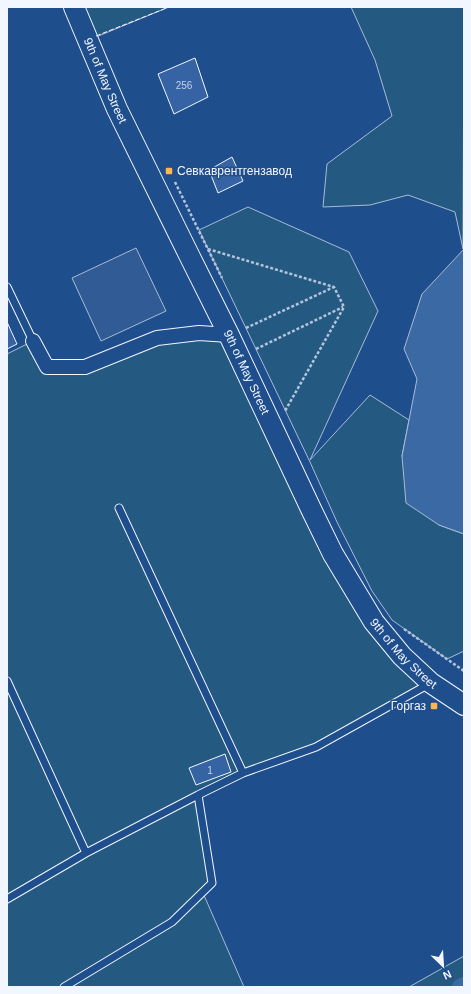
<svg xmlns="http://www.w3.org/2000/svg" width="471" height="994" font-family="Helvetica,sans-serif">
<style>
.green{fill:#245a82;stroke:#a8bbd7}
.parking{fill:#305b95;stroke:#a8bbd7}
.water{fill:#3b69a3;stroke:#a8bbd7}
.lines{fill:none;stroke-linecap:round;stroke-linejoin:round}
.canal{stroke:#3b69a3;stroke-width:16}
.building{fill:#3563a3;stroke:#f2f6ff}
.lane-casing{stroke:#f2f6ff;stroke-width:9}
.street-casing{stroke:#f2f6ff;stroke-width:16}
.secondary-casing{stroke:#f2f6ff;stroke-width:22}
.path{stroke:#b3c4dc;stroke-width:2.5;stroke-dasharray:3 2;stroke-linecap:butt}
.lane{stroke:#1f4e8c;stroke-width:7}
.street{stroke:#1f4e8c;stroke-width:14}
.secondary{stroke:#1f4e8c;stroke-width:20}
.fence{stroke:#f2f6ff;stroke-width:1;stroke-dasharray:5 2;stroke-linecap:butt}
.poi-dot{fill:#ffb74d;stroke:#1f4e8c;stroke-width:1.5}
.labels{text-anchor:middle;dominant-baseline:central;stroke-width:3;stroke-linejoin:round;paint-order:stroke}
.number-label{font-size:10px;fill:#c3d1e8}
.street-label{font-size:12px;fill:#f2f6ff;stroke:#1f4e8c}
.poi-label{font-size:12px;fill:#f2f6ff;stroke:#1f4e8c;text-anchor:start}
</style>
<rect width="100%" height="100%" fill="#1f4e8c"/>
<!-- green -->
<path class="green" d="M84,7H169L96,37Z
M351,7H464L463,249L455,212L408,195L370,205L323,207L327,164L392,116L375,60Z
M248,207L349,252L378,311L310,460L370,395L409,420L402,456L439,525L464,534V651L447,659L392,620L372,591L337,522L310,462L199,230Z
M229,335L333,554L431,683L316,747L198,795L212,883L203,893L244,987H7V354L33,341L47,367H85L157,338Z
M464,956V987H409Z"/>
<!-- parking -->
<path class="parking" d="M136,248L166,311L101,341L72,278Z"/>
<!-- water -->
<path class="water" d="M464,249V534L439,525L406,503L402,456L417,379L404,349L422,294Z"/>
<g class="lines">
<!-- canal -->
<path class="canal" d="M460,987L464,985"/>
</g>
<!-- building -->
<path class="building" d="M195,58L208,97L174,114L158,74Z
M232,157L243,181L218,193L209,170Z
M7,322L17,344L7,349Z
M225,754L231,772L196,785L189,768Z"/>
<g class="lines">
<defs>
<path id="lane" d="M7,287L33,341
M119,508L243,773
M7,681L86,853L7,899
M86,853L198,795
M64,987L172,922L212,883L198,795L243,773L316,747L429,684"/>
<path id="street" d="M33,341L47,367H85L157,338L199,333L229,335"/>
<g id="secondary">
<path id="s1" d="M74,7L117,109L190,257L229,335L311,509L333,554L374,622L402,656L431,683L464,705"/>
</g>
</defs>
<!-- lane casing -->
<use href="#lane" class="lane-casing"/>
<!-- street casing -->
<use href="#street" class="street-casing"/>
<!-- secondary casing -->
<use href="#secondary" class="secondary-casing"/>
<!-- path -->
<path class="path" d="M175,182L222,278
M208,249L334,287L344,307L285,411
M246,328L334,287
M256,349L343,307
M404,629L464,671"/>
<!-- lane -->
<use href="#lane" class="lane"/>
<!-- street -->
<use href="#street" class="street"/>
<!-- secondary -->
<use href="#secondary" class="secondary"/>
<!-- fence -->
<path class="fence" d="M96,36L169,7"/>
</g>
<!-- markers -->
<g class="poi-dot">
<rect x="165" y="167" width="8" height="8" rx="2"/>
<rect x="430" y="702" width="8" height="8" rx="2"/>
</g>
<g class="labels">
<!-- number labels -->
<g class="number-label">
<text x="184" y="85">256</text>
<text x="210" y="770">1</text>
</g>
<!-- street labels -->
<g class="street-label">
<text stroke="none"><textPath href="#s1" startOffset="80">9th of May Street</textPath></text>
<text stroke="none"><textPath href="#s1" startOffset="404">9th of May Street</textPath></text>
<text stroke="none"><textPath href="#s1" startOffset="728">9th of May Street</textPath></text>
</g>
<!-- poi labels -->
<g class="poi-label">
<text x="177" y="171">Севкаврентгензавод</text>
<text x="426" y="706" text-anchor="end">Горгаз</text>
</g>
</g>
<!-- border -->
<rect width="471" height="994" fill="none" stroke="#f2f6ff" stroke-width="16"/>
<!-- north arrow -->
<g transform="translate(443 966) rotate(155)" stroke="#1f4e8c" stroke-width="3" paint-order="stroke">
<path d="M0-3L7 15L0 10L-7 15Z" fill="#f2f6ff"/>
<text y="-6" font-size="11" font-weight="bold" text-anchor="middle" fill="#f2f6ff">N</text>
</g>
</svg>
